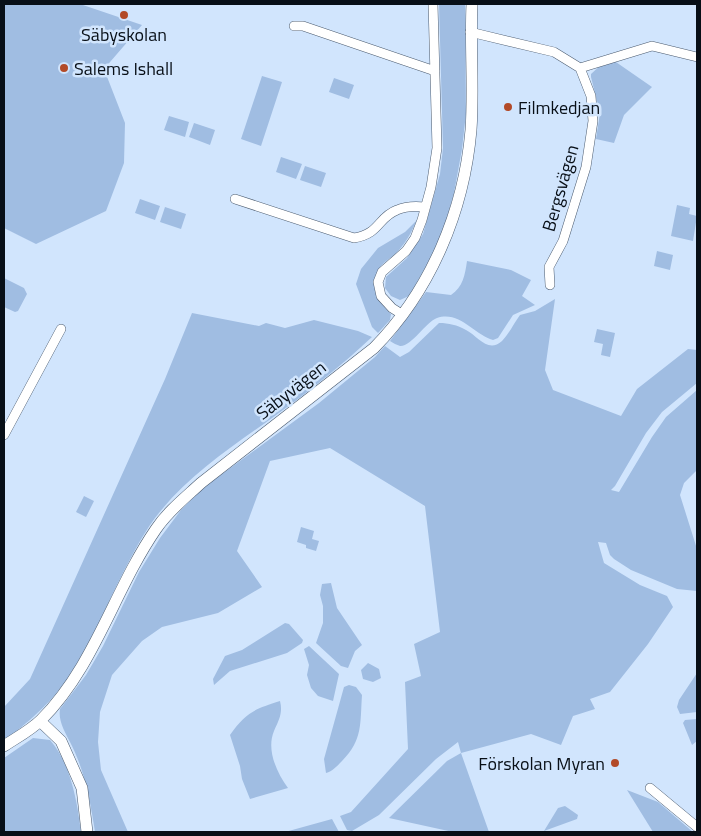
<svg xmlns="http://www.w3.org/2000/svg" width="701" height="836" font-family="'Titillium Web',sans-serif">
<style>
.green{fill:#a0bde2}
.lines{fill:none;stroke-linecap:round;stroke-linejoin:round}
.minor-casing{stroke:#4c5c70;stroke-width:10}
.tertiary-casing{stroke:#4c5c70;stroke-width:12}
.minor{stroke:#fff;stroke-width:9}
.tertiary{stroke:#fff;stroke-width:11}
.poi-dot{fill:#b24a28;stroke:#d1e5fd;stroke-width:2}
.labels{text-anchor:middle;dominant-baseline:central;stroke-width:5;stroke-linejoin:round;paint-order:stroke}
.poi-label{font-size:18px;fill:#080f17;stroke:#d1e5fd;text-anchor:start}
.street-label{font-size:18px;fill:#080f17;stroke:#d1e5fd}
</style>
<rect width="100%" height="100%" fill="#d1e5fd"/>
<!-- green -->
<path class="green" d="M4,4H80L142,25L104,69L125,123L124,163L106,211L36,244L4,228Z
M439,4H465L466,113L462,149L454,193L444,229L428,263L409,296L400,300L391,296L385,288L386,277L407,258L423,234L440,174L443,148Z
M613,60L652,87L624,115L614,143L596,139L600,113L591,77V74L602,64Z
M262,76L282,82L261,146L241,139Z
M334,78L354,85L349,99L329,92Z
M169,116L189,122L185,137L164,130Z
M194,123L215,130L210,145L189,137Z
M281,157L302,164L296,179L276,172Z
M305,166L326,173L321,187L300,180Z
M140,199L160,206L155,220L135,213Z
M677,205L690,208L689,214L697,216L693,241L671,236Z
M165,207L186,214L181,229L160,222Z
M417,220C412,231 407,241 399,250C394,256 386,260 381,266C368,284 377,301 391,314L390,320L378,333L372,327L356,284L361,269L378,248L405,232Z
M657,251L673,255L670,270L654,266Z
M467,261L511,270L531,280L522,296L535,305L513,315L498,338L493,340C475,335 459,310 437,318C426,322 411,347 400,346C397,345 393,343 390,341L426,292L451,295C463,287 465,275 467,261Z
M4,278L24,288L27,294L18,311L15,312L4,307Z
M555,299L545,370L553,390L621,416L637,389L688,349L697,350V383L662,412L646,433L615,486L611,490L619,492L652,437L666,417L697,390V470L684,483L680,495L697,549V591L677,589L631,570L614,559L610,555L606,543L598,542L604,563L640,585L667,596L673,607L648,644L610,692L590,699L595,709L573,716L561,745L531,734L461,753L489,832H453L389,818L447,761L461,753L458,742L436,759L379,815L352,831L347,830L340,816L351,812L408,749L405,682L421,676L414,644L440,632L425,506L330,448L270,461L237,551L262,587L218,613L162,627L142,641L112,675L100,712L98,742L101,770L128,832H95C90,800 85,771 70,742C65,732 58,721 60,709L86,675L103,646L139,572L160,538L181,510L203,488L319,403L375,357L385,346L400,357L409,352L439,323C449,323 457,325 466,330C478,336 488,354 502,341C509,334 514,323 520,315L535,311Z
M192,313L259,326L266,323L285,328L314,320L358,331L372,337C341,366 307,393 272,418C230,448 187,476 155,518C140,538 127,565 116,587C99,622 79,667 54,696C39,713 22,727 4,741V707L30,679L165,379Z
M597,329L615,333L610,357L601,355L603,344L594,342Z
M84,496L94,501L86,517L76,512Z
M301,527L314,531L312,539L319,541L316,551L306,548V545L297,542Z
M331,583L337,608L362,645L355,651L348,668L341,666L316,643L323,623V606L320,595L322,584Z
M285,623L289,624L303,640L302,643L287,653L230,671L214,685L213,679L225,656L242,650Z
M309,646L339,674L333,701L318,696L311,688L307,675L309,665L304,649Z
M368,663L379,669L381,678L373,682L363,679L361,670Z
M697,673V712L680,714L677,707L679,700Z
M349,685L356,687L362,695C360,723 363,740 342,761C337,766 333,771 326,773L324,759L344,687Z
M280,701C283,713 279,720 274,731C266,750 277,773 288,788L250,799L242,779L240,766L230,735C246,712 255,709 280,701Z
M697,719V741L692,745L683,723L685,720Z
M33,738L50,740C71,764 77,801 81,832H4V758Z
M627,790L658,802L693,832H653Z
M565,806L578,815L577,819L544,831L558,808Z
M332,819L339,832H285Z"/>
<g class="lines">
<defs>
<path id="minor" d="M294,26H303L435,71
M470,32L554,52L580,68L591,96L593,121L586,167L563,241L549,267L550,285
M580,68L652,46L697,57
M235,199L354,238C380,234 378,217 397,210C406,206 416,206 425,207
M403,315L392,308L381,296L378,282L382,272L406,251L415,238L422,220L431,187L437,148L433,4
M4,435L61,329
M650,788L697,827"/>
<path id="tertiary" d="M40,721L61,741L82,788L87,832
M4,746C16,738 31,730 41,720C95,666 114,590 156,529C168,511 186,497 201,483L374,348C431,290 464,211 471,130C474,88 470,46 472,4"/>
</defs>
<!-- minor casing -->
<use href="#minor" class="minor-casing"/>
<!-- tertiary casing -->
<use href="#tertiary" class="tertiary-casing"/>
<!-- minor -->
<use href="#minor" class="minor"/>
<!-- tertiary -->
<use href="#tertiary" class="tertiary"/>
</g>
<!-- markers -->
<g class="poi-dot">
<circle cx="124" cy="15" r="5"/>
<circle cx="64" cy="68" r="5"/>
<circle cx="508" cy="107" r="5"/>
<circle cx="615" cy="763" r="5"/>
</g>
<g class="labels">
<!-- poi labels -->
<g class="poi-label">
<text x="124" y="34" text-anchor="middle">Säbyskolan</text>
<text x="74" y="68">Salems Ishall</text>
<text x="518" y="107">Filmkedjan</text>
<text x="605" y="763" text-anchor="end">Förskolan Myran</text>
</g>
<!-- street labels -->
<g class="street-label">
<text transform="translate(560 188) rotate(-74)">Bergsvägen</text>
<text transform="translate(291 390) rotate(-38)">Säbyvägen</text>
</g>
</g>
<!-- border -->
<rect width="701" height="836" fill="none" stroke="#080f17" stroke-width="10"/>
</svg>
